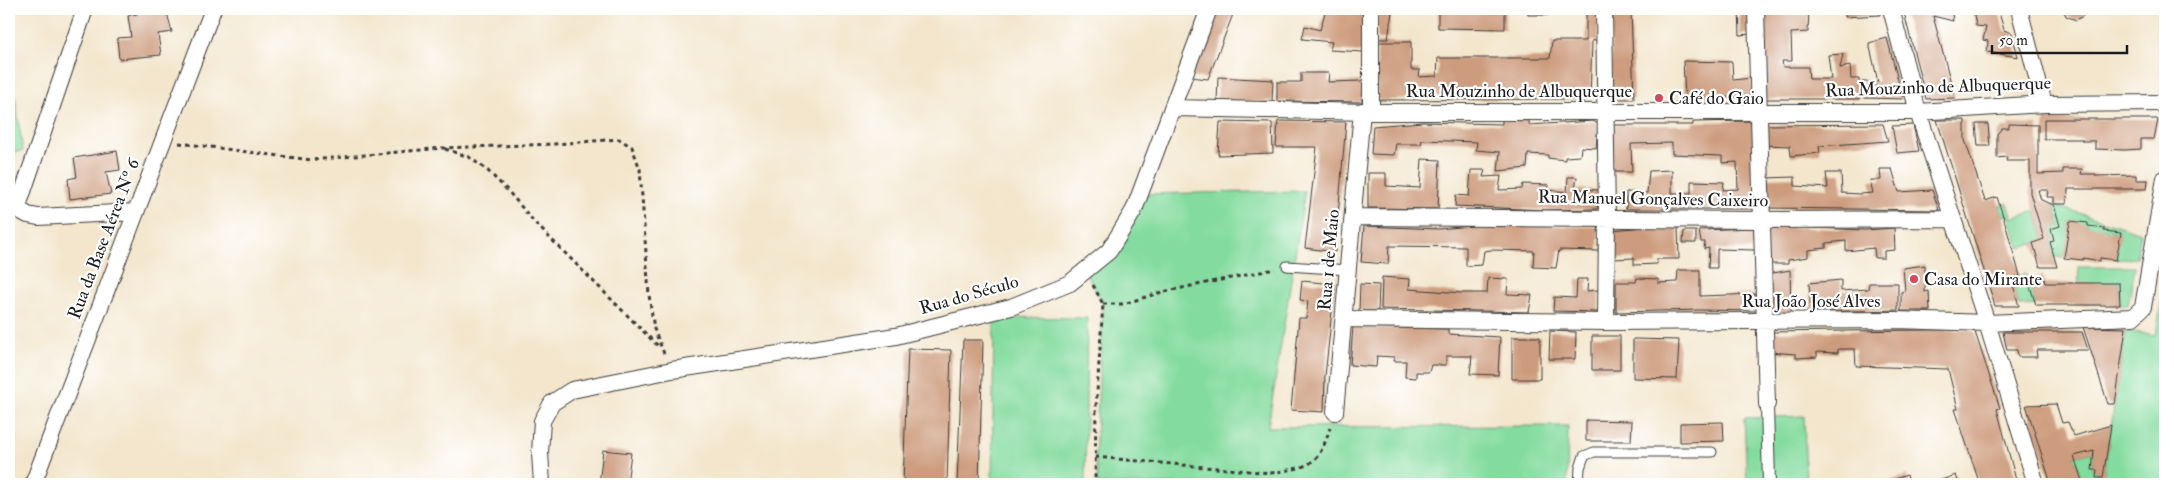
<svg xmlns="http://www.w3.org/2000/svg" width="2174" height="493" font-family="'IM FELL Double Pica',serif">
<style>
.green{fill:#84db9f;stroke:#507c5e}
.building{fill:#cd9c7e}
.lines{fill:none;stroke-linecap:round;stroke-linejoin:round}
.service-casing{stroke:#3c3a37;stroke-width:11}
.pedestrian-casing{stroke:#3c3a37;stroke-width:14}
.minor-casing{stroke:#3c3a37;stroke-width:18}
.path{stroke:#3c3a37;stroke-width:3;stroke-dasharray:4 4;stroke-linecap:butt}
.service{stroke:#fff;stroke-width:9}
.pedestrian{stroke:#fff;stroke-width:12}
.minor{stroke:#fff;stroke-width:16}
.poi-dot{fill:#d1495b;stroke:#fff;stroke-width:2}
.labels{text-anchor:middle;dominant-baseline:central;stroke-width:4.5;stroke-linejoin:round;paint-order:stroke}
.street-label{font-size:18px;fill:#1c1c1c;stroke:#fff}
.poi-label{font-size:18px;fill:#1c1c1c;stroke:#fff;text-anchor:start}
</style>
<rect width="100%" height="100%" fill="#fff"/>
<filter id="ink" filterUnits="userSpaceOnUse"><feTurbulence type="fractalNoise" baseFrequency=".02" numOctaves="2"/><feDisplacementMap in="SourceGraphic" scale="10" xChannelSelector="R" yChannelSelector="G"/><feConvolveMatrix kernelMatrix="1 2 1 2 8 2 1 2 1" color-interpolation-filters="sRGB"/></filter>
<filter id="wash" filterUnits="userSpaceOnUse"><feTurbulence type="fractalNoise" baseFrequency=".0096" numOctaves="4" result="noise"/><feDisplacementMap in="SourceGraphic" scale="20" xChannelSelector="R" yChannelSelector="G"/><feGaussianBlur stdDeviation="1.12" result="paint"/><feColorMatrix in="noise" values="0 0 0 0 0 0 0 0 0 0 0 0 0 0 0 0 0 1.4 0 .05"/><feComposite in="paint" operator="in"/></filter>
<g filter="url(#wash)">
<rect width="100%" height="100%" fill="#f3e6cd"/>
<!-- green -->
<path class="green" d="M9,56L23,151L9,153Z
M1305,191L1268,427L1568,426L1567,484H1098L1095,457L1103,304L1085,271L1109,251L1139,194Z
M2008,203L2013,218L2035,211L2044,239L2019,248L2009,215L2003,216L2000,206Z
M2054,205L2141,233L2136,258L2116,260L2120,233L2088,226L2064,258L2054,257L2050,242L2054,240L2051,229L2060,226Z
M2078,267H2135L2128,305H2120L2119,283L2079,284Z
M2026,274L2036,305L2019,306L2011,278Z
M2165,280V484H2083L2074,456L2094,451L2092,470H2097L2096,478H2103L2126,331L2156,335Z
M994,317L1087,318L1085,484H992Z
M1804,416L1806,484H1747L1744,418Z"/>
<g id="blocks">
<!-- building -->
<path class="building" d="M137,9H166L172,32L158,34L161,55L119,59L117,38L131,37L128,16L137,14Z
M1164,9H1179L1177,14Z
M1217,9H1235L1208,79L1190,77Z
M1326,9H1366L1363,52L1330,50L1332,42L1302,39L1305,26L1320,30Z
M1378,9H1418V10L1392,12L1388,39H1377Z
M1438,9H1505V29L1438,28Z
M1527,9H1549V15H1528Z
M1586,9H1598V40L1592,41L1590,99L1377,100V42H1411V70H1420L1419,77L1437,76L1438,58H1550L1552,41H1586Z
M1610,9H1631L1634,99H1612Z
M1739,9H1750L1751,34L1740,35Z
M1759,9H1809L1808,32L1791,33L1792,61H1782L1783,67H1808L1809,79H1831L1828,55L1843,54L1840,68L1850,66L1851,79H1859V99H1763Z
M1845,9H1879L1880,15L1845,17Z
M1903,9H1939L1952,13L1953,21L1933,16L1955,98L1926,99Z
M1973,9H1998L2004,30L2012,33L2018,57L1987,52L1988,41L1983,40L1986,27L1976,26Z
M2063,9H2086L2083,16L2076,20L2066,16Z
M1887,38L1903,99L1864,98L1862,82H1878L1869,43Z
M1683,61L1732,62L1733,80L1752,78L1753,97L1685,98Z
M1301,73H1329L1328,82L1363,81L1362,102L1277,101V82H1301Z
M1218,77L1273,80L1272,101L1217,103Z
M2044,119H2157L2158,120L2154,139H2141V149L2125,150L2095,149V141H2082V139H2044Z
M1502,120L1529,121V125L1593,121L1598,124L1596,148L1581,147L1580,156L1565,157V160L1548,158V155L1528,154L1527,168L1498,171L1500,152L1476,150L1477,142L1422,140L1421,144H1396L1394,155L1371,154L1373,126L1422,122L1502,124Z
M1937,120H1965V140L1985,201L1997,197L2003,216L2020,276L2011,278L2019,306H1995Z
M1278,121L1346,122L1335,252L1305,248L1317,147H1276Z
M1748,121L1753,125L1756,209H1626V192L1647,193L1649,171L1672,170V193H1691V181L1724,182L1723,190L1738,189L1737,162L1722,163V156L1672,154V143L1631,144L1632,172H1612V125H1693V122Z
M1220,122L1272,123L1273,153L1218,155Z
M1883,124L1888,141L1819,146L1820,153L1791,156L1790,146L1764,145V125Z
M1976,124H1988L1990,146H1978Z
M2009,124L2038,125V174L2063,173V169H2082L2081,174H2096V176L2136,175V180H2148L2147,189H2068L2067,204H2054V197H2047L2048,190H2038L2041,200L2054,205L2060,226L2051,229L2054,241L2050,242L2057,267H2040L2033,243L2044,239L2030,193V161H2006L2007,157L1997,158V134L2002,128H2009Z
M1913,125L1919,151L1897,153L1892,126Z
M117,151L120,170L106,172L111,194L70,199L68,179L77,177L74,158Z
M1422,159L1440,160L1438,209L1368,208V173H1386V186L1420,188Z
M1880,169H1892L1899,192L1932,190L1939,210L1765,208V178L1795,177V186L1828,188L1826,173H1841L1842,193L1860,194L1873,193L1870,180H1881Z
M1471,170H1485L1483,177L1501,176L1499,190L1522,189L1523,184L1549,185L1548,190L1567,192L1568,177H1577L1575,189L1599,190L1597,209L1545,210L1455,206L1456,195L1469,196Z
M2070,221L2088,223V226L2104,228V231L2121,233L2116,260L2100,258V261L2083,258V260L2064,258Z
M1492,224L1599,227L1598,251L1559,250L1556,268L1533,267L1534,251L1491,250L1484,251L1482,265L1466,266V247L1389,246L1388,264L1361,262L1364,226L1439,229Z
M1656,226L1678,227L1679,259H1657V264L1634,265V258L1613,259L1612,230Z
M1787,227L1865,230L1894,228L1895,250L1884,251V258H1875L1874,248L1846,251V241L1826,243V248L1808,250V257L1788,260V264H1766L1764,229Z
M1754,228L1755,250L1717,249V268H1708L1709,248L1704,249L1705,242H1701L1699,230Z
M1684,231H1696V243H1683Z
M1925,265V292L1929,291L1930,311H1901V292L1905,291L1903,268Z
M1678,270H1700V296L1759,294V311L1700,310L1616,312V282H1636L1637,278L1658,279V283L1677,282Z
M1790,270L1791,313H1769L1768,274Z
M2043,275L2045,283H2119L2120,305H2036L2028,280Z
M1382,277L1410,279L1409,289L1462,293H1487L1488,278L1508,279L1507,294L1532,295L1529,312L1381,309Z
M1577,279H1588L1587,291L1599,290V312L1553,311L1554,297L1576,298Z
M1841,280V291L1868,289L1869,283H1898V310L1811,312L1809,283Z
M1302,281L1335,284L1325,376L1324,412L1291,410L1299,318H1306L1308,301L1300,300Z
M1360,284L1379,285L1378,311H1359Z
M1353,327L1448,329V334L1500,337L1498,375L1470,374L1472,356H1446V365H1431L1429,372H1416V378L1405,377L1406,361H1394V357L1377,356L1376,367L1350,365Z
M2083,327L2126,328L2115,404H2108Z
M1918,330H1969L1975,332L2000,408L1997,409L2016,480L2012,481V484H1974L1979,482L1955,409H1958L1948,369L1856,366L1855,349H1838V353L1817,352V357L1796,358V354L1769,352L1770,332Z
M1550,331L1576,332L1575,359H1549Z
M2003,332H2082L2088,350H2036L2037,357H2018L2017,350H2007Z
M1592,336H1620V370H1592Z
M1512,337H1540V379H1512Z
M1633,339L1679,340L1677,379L1633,378Z
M963,340H983L979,484H957Z
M908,349L951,350L947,484H903Z
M2056,404L2062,423L2068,422L2074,436L2111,425L2103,478H2096L2097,470H2092L2094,451L2074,456L2083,484H2051L2026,405Z
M1586,420L1632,421L1631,441H1586Z
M1723,422L1724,441L1680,442V423Z
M603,450L631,453L627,484H599Z
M1907,475L1909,484H1879Z
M1956,475L1959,484H1929Z
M1026,482H1049V484H1026Z"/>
</g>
</g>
<g filter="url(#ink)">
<use href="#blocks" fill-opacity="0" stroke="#3c3a37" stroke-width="1"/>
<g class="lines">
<defs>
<path id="service" d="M1287,266L1349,270
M1579,484L1580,468L1584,456L1594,452H1712"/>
<path id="pedestrian" d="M1767,404L1769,484"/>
<path id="minor" d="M85,9L17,209L28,215L38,217L136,212
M1604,9L1607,218L1606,322
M1756,9L1767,404
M1891,9L1918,112L1987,323L2036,484
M2019,9L2044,104
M1172,108L1371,112H1918L2044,104L2165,103
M1371,112V9
M1353,217L1761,220L1953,219
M1345,319L1606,322L1896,320L1987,323L2133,317L2143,307L2165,178
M1335,412L1362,111
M33,484L213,9
M542,484L540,453L542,421L552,403L572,390L672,370L896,336L1011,307L1070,283L1109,251L1134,210L1209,9"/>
</defs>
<!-- service casing -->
<use href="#service" class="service-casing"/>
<!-- pedestrian casing -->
<use href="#pedestrian" class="pedestrian-casing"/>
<!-- minor casing -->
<use href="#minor" class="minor-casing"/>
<!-- path -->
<path class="path" d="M179,143L311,160L442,148L555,144L619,139L632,147L640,169L649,295L654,329L665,356
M445,149L469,157L488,171L508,191L536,224L660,348
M1093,285L1103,304L1096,407L1095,484
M1103,304H1123L1162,292L1275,269
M1095,457L1271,473C1309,467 1318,467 1330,428"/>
<!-- service -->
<use href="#service" class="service"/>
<!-- pedestrian -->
<use href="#pedestrian" class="pedestrian"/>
<!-- minor -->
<use href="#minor" class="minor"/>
</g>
</g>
<!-- markers -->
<g class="poi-dot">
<circle cx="1659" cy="98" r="5"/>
<circle cx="1914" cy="279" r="5"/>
</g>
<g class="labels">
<!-- street labels -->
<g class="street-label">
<text transform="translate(1938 87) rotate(-2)">Rua Mouzinho de Albuquerque</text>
<text x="1519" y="91">Rua Mouzinho de Albuquerque</text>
<text transform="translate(1653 199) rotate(1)">Rua Manuel Gonçalves Caixeiro</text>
<text transform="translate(104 239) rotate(-69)">Rua da Base Aérea Nº 6</text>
<text transform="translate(1329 260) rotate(-85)">Rua 1 de Maio</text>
<text transform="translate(969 295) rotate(-16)">Rua do Século</text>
<text x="1811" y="301">Rua João José Alves</text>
</g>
<!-- poi labels -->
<g class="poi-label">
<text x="1669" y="98">Café do Gaio</text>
<text x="1924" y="279">Casa do Mirante</text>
</g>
</g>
<!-- margin -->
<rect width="2174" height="493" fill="none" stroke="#fff" stroke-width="30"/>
<!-- scale -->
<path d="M1992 45v8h135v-8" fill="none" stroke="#1c1c1c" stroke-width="2.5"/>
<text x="1999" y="45" font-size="15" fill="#1c1c1c" stroke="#ffffff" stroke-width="4" paint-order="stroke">50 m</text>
</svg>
